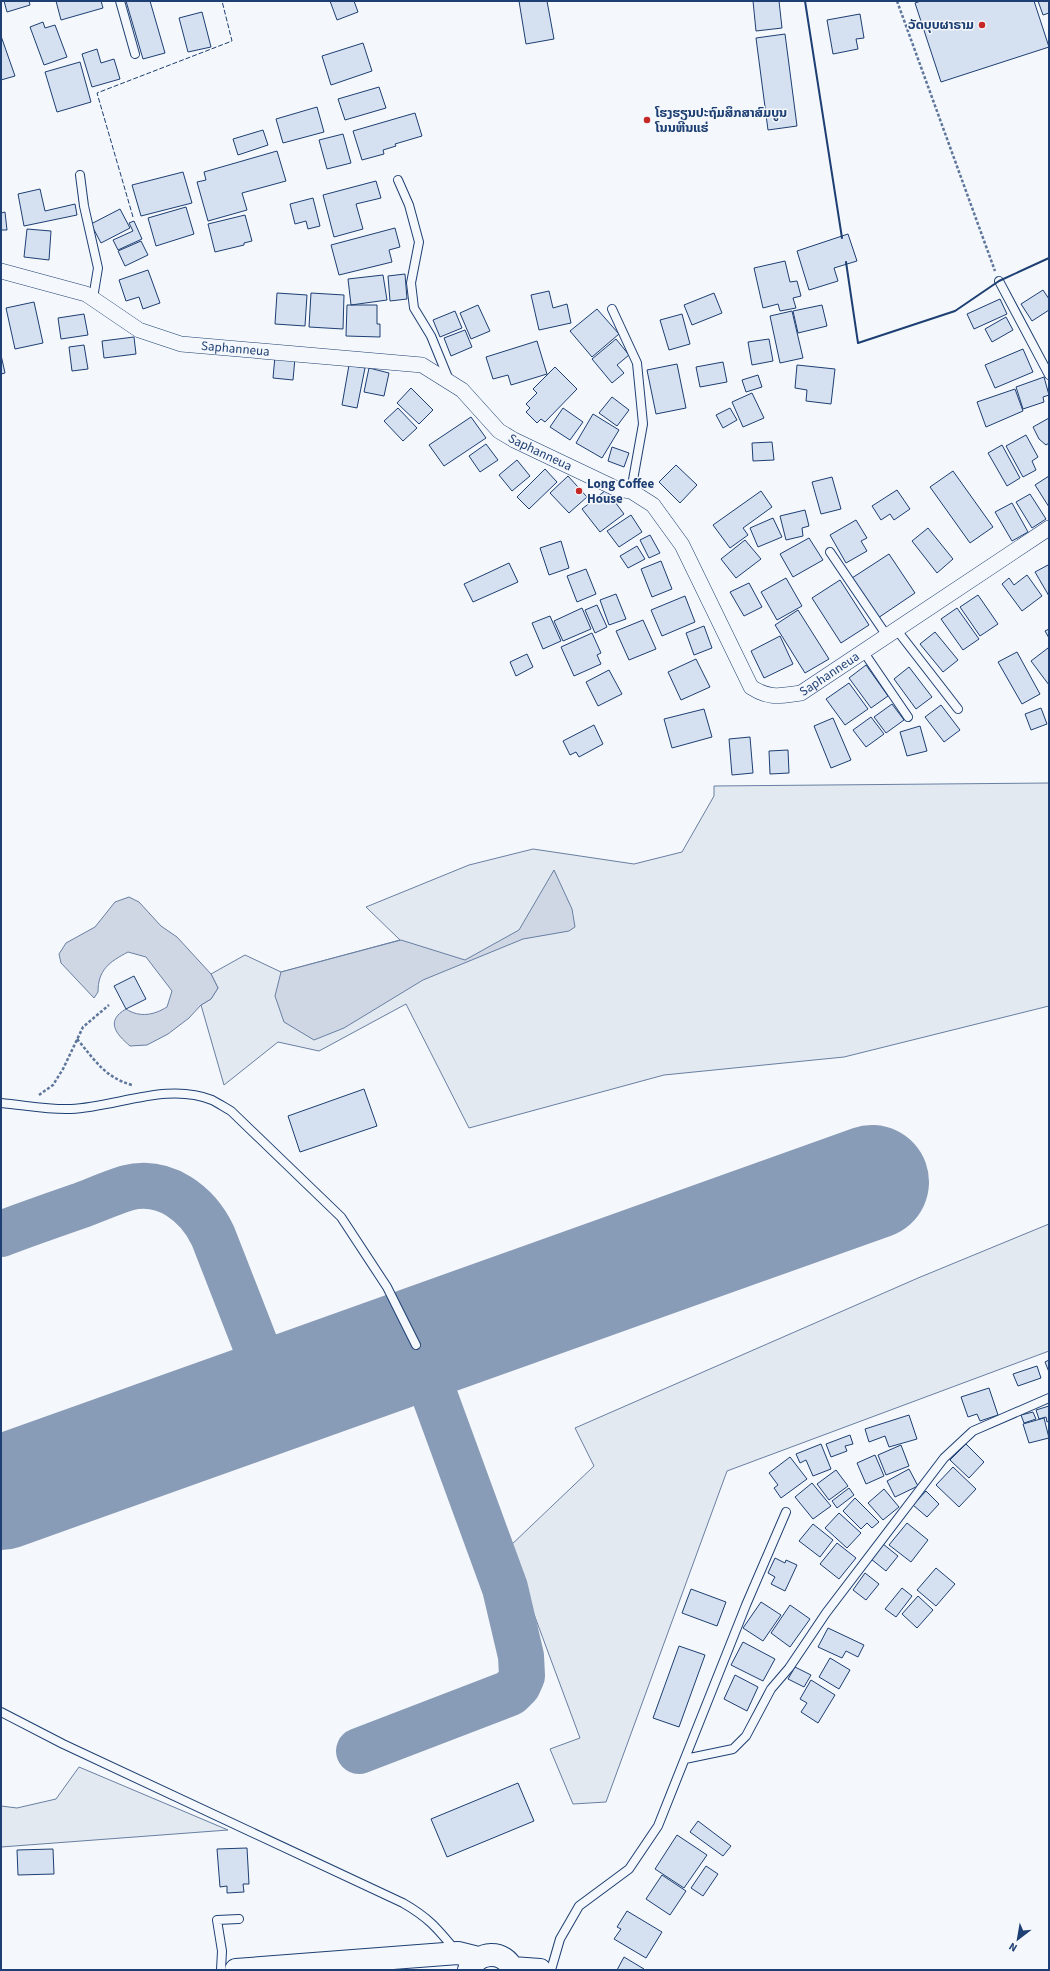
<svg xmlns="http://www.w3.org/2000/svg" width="1050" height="1971" font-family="'Source Sans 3','Noto Sans Lao',sans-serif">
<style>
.green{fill:#e3e9f0;stroke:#687fa3}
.water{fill:#cfd7e4;stroke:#687fa3}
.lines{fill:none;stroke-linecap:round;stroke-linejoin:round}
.taxiway{stroke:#889bb7;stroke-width:46}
.runway{stroke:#889bb7;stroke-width:114}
.building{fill:#d5e0f0;stroke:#1d3f73}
.lane-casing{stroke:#1d3f73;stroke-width:10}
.street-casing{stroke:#1d3f73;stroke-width:16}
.secondary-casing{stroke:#1d3f73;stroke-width:24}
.path{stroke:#5e769c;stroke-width:2.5;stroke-dasharray:3 2;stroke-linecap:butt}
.lane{stroke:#f4f7fb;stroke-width:8}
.street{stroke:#f4f7fb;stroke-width:15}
.secondary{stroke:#f4f7fb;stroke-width:22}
.fence{stroke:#1d3f73;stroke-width:1;stroke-dasharray:5 2;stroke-linecap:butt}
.wall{stroke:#1d3f73;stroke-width:2}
.poi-dot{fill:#c62828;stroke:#f4f7fb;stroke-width:1.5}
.labels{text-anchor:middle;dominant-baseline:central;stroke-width:3;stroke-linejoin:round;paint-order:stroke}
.poi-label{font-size:13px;font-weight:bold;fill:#1d3f73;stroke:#f4f7fb;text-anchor:start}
.street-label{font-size:13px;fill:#1d3f73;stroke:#f4f7fb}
</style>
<rect width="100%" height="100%" fill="#f4f7fb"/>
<!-- green -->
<path class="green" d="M1049,783V1006L844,1057L664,1075L469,1128L406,1004L319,1051L278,1042L224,1085L201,1005L211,999L218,988L211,974L245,955L281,972L400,940L366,907L469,865L533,849L634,864L682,852L714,796V786Z
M1049,1224V1351L727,1471L606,1802L573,1804L550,1749L580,1738L509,1547L594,1466L575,1428L918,1278Z
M79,1767L228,1830L1,1847V1806L17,1808L56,1799Z"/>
<!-- water -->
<path class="water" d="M554,870L572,909L575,927L569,931L523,939L423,980L344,1028L314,1040L284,1022L275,996L281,972L401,940L465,960L519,930Z
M129,897L139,902L161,926L177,937L211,974L218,988L211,999L201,1005L189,1018L168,1034L147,1045L130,1046C116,1034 105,1021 126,1009C140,1018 154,1015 167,1007L172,991L146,957L128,952C109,962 98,970 98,992L94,998L61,963L59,954L66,943L95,927L115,902Z"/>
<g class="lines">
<!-- taxiway -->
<path class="taxiway" d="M1,1234C27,1224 53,1215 79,1206C95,1200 111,1193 127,1188C165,1178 198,1204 213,1236L275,1395
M359,1751L510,1693L518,1685L522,1676L521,1656L505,1588L416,1345"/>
<!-- runway -->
<path class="runway" d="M1,1493L872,1182"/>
</g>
<!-- building -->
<path class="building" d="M4,1H29L30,5L7,12Z
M56,1H101L103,8L61,20Z
M126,1H150L165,53L143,59Z
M330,1H354L358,12L337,20Z
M519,1H547L554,39L526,44Z
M753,1H779L782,28L756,31Z
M921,1H1034L1049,47L941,82L915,3Z
M1038,1H1049V13L1043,15Z
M202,12L211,47L188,52L179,18Z
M860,14L864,38L856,39L858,49L833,54L827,20Z
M43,22L45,28L55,25L67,57L44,65L30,27Z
M785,34L797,126L768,130L756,38Z
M1,36L15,76L1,80Z
M363,43L372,71L331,85L322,56Z
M97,49L101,63L114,59L120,79L92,87L82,54Z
M80,62L91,102L57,112L45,72Z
M379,87L386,108L345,120L338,99Z
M317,107L324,132L283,143L276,119Z
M415,113L422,136L395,144L396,146L383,150L384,154L362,160L353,131Z
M263,130L268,145L238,155L233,139Z
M343,134L351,163L327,169L319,140Z
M277,151L286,181L242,193L247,210L208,221L197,182L206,180L204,172Z
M183,172L192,203L141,216L132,185Z
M376,181L381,198L356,204L363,229L334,237L323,195Z
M40,189L45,211L75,204L77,215L24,226L18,194Z
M313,198L320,226L308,229L306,221L295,224L290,204Z
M186,207L194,234L156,246L148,218Z
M120,209L130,228L101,243L91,224Z
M5,212L7,230H1V213Z
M245,215L252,241L244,243V245L215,252L208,224Z
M134,221L142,239L118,250L113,240L133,231L129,223Z
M395,228L400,247L389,250L392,262L339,275L331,245Z
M27,229L51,231L49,260L24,257Z
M848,234L857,261L834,268L838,281L809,290L797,251Z
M141,241L148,255L125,266L118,251Z
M785,261L790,282L797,281L801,296L793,298L796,308L780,311L778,304L763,308L754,268Z
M148,270L160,303L143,309L139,297L126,301L119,280Z
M405,274L407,299L390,301L388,276Z
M383,275L387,300L351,305L348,279Z
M1043,290L1049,299V310L1032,321L1021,304Z
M549,291L553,308L567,304L571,323L539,330L531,295Z
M277,293L307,295L305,326L275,324Z
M311,293L344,295L343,329L309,327Z
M714,293L722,313L692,325L684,305Z
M1000,299L1007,314L974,329L967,314Z
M34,302L43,343L15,349L6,308Z
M347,305H377V324H380V337L346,336Z
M478,305L490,331L471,339L460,313Z
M822,305L827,326L798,333L793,311Z
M597,309L619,334L592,357L570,331Z
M455,311L462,328L440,337L433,320Z
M792,311L803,358L780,363L770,316Z
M84,314L88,335L61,339L58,318Z
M682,314L690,344L669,350L660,320Z
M1006,317L1013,330L992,342L985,329Z
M465,330L472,347L451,356L444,338Z
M134,337L136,354L104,358L102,341Z
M616,339L629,355L617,365L624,373L612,383L592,359Z
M769,339L773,361L752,365L748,342Z
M537,341L547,374L511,385L508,375L493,379L486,357Z
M84,345L88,369L72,371L69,347Z
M1023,349L1033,372L995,388L985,365Z
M1,355L5,373L1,374Z
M275,356L295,358L293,380L273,378Z
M723,362L727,382L700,387L696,367Z
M677,364L686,408L656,414L647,370Z
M349,365L365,368L357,408L342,405Z
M797,365L835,369L831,404L806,401L807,390L795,388Z
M555,367L577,389L545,422L541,419L537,423L526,412L530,408L526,404L537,393L533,389Z
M369,368L389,373L384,396L364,392Z
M758,375L762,387L746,392L742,380Z
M1044,377L1049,395L1043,397L1044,402L1023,409L1016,387Z
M411,388L433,410L419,424L397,403Z
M1015,389L1023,411L986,427L977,402Z
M752,393L764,418L743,427L732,402Z
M612,397L629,410L617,426L599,413Z
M398,408L417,428L403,441L384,421Z
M563,408L583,422L570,440L550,427Z
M730,408L737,420L723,428L716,415Z
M593,414L619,430L602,458L576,443Z
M471,417L486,438L444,466L429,445Z
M1049,418V443L1046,445L1039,439L1033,427Z
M1026,435L1038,457L1032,461L1036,470L1023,477L1006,446Z
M772,442L774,460L753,461L752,443Z
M486,444L498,460L480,472L469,456Z
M1002,445L1020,478L1007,486L988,453Z
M612,447L629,453L624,467L608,461Z
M517,460L530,476L512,491L499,475Z
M676,465L697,485L680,503L659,482Z
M545,469L557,482L529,509L517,497Z
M953,471L993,527L970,543L930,487Z
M568,476L587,497L569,513L550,493Z
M1049,476V507L1035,485Z
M832,477L841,509L821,514L812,482Z
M606,490L624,514L600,532L582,509Z
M897,490L910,509L894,520L890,514L881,520L872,506Z
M761,491L772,507L743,528L748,535L730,548L713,525Z
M1030,494L1046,519L1032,528L1016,502Z
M1012,503L1028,532L1012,541L995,512Z
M805,510L809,526L802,528L803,536L786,540L780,516Z
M631,515L642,532L619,547L607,531Z
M773,518L782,537L758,547L750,528Z
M856,520L867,538L861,541L867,551L846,563L830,535Z
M928,528L953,559L937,573L912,541Z
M650,535L660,553L649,558L640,540Z
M809,538L823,560L793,577L780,554Z
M745,540L761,559L736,578L721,559Z
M561,541L569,568L549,575L540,548Z
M637,546L645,559L628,568L620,556Z
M889,554L915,593L878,618L852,578Z
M661,561L672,589L652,597L641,569Z
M509,563L518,582L473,602L464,584Z
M1048,565L1049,567V596L1035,572Z
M586,569L596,594L577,602L567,576Z
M1027,575L1042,596L1022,611L1002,584L1009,578L1014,585Z
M786,578L802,606L777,620L761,592Z
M840,580L869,625L841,643L812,598Z
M749,583L762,607L744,616L730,592Z
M616,594L626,619L609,625L600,600Z
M978,595L998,624L980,636L960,607Z
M685,596L695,622L662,636L651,610Z
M597,605L607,627L595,633L585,610Z
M582,608L591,629L563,641L554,621Z
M957,608L979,639L963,650L941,619Z
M798,610L829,659L805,673L775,625Z
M550,616L561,641L543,649L532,623Z
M643,620L656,649L629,660L616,631Z
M704,626L712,648L694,655L686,633Z
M1049,629V638L1045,631Z
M935,632L958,660L943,672L920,644Z
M592,633L601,653L597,655L601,664L574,676L561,647Z
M780,636L793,664L764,678L751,651Z
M1048,648L1049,650V685L1031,661Z
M1017,652L1040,694L1022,704L998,662Z
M527,654L533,667L516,676L510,662Z
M696,659L710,687L681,700L668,672Z
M866,665L888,696L871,708L849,678Z
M909,667L932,697L916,709L894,679Z
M609,670L622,694L598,706L586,682Z
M849,683L868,709L845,725L826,699Z
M892,704L904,720L886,733L874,717Z
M941,705L960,730L944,742L925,717Z
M1041,708L1047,724L1031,730L1025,714Z
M704,709L712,737L672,748L664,719Z
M871,717L884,734L866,747L853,730Z
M833,718L851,760L831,768L814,726Z
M594,725L603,744L579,757L576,752L570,755L563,741Z
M920,726L927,751L907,756L900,732Z
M750,737L753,773L732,775L729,739Z
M788,750L789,773L770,774L769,751Z
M134,976L146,999L126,1009L114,986Z
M364,1089L377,1126L300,1152L288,1116Z
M1049,1360V1372L1045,1362Z
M1037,1366L1041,1378L1018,1386L1013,1374Z
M989,1388L998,1415L980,1421L977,1414L968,1417L961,1397Z
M1049,1406V1421L1047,1422L1046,1417L1039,1419L1036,1410Z
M1033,1412L1036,1419L1024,1423L1021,1415Z
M909,1415L917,1439L889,1447L885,1436L869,1442L865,1429Z
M1044,1418L1049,1438L1029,1443L1023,1424Z
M850,1435L853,1444L845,1446L847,1451L831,1457L826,1444Z
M821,1444L831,1469L813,1476L806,1460L800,1463L796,1454Z
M966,1444L984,1462L969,1478L950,1460Z
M901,1445L909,1466L886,1475L878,1455Z
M875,1455L884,1476L866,1484L857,1463Z
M790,1457L807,1479L781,1498L774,1488L778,1485L769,1473Z
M953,1467L976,1489L959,1507L936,1485Z
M909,1469L918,1486L895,1497L887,1481Z
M836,1470L848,1486L829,1500L817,1484Z
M812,1483L831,1506L813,1519L795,1497Z
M849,1488L854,1495L837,1508L832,1501Z
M884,1489L899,1507L883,1520L868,1503Z
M926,1491L939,1504L927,1517L913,1505Z
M855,1498L879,1522L872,1528L867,1523L861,1529L843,1511Z
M839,1513L861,1533L847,1548L825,1528Z
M907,1523L928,1540L911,1562L889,1545Z
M813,1524L833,1540L820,1557L799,1541Z
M837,1543L856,1558L839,1579L820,1564Z
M883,1544L898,1556L886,1571L871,1559Z
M775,1558L785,1563L786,1560L797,1565L785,1591L771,1584L775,1577L768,1573Z
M936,1568L955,1584L936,1606L917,1590Z
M865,1573L879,1584L866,1600L853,1590Z
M902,1588L912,1596L896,1617L885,1609Z
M691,1589L726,1602L717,1626L682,1613Z
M918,1596L933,1610L917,1628L902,1614Z
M761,1602L781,1615L763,1641L743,1628Z
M790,1605L810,1619L790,1647L771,1633Z
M828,1628L864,1645L858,1657L846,1651L842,1658L818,1647Z
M743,1642L775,1659L763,1681L731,1665Z
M679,1646L705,1655L679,1727L653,1718Z
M830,1658L850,1670L839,1689L819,1677Z
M795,1667L811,1675L804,1687L788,1679Z
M735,1675L758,1687L747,1711L724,1699Z
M811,1680L835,1695L818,1723L801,1712L807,1703L800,1699Z
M518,1783L534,1821L447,1857L431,1819Z
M698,1821L731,1846L723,1856L690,1832Z
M677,1835L707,1855L684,1888L655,1869Z
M247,1848L249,1884H243L244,1892L227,1893V1886L220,1887L217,1849Z
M53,1849L54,1874L18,1875L17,1850Z
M706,1866L718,1874L703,1896L691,1888Z
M662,1875L686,1891L670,1915L646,1899Z
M627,1911L662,1932L646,1958L614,1939L621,1929L617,1927Z
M624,1957L644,1969V1970H617Z"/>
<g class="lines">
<defs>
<path id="lane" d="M120,1L135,54
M80,175L84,206L98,268L93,298
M398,180L409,205L419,242L411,283L414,308L431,336L449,380
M999,281L1049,375
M612,309L637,363L643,424L631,491
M830,552L887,636
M896,629L958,709
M863,651L908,717
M1,1103C24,1105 48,1110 71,1109C117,1107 167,1082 212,1100C218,1103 224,1107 231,1111L341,1217L387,1287L416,1345
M1,1712L63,1744L403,1903C429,1918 437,1928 456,1951
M685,1759L733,1749L746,1736L771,1689L789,1668L826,1613L944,1458L973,1431L1049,1398
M221,1970L222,1951L217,1920L239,1919
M551,1970L560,1939L579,1906L629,1869L658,1826L746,1605L786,1512"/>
<g id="street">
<path id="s1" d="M1,271L86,294L139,330L181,344L422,365L462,390L499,431L514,440L617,489L631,491L653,505L682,545L751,687C769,699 780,696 801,693L1049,528"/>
</g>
<path id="secondary" d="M512,1968L540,1970
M236,1970L458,1953L478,1958
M469,1970C478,1951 504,1949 513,1970"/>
</defs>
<!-- lane casing -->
<use href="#lane" class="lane-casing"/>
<!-- street casing -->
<use href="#street" class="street-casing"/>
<!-- secondary casing -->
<use href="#secondary" class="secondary-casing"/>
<!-- path -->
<path class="path" d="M897,1L995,271
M77,1039C95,1060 104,1077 132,1085
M39,1095L53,1085L63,1069L83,1027L109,1005"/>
<!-- lane -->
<use href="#lane" class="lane"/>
<!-- street -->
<use href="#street" class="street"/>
<!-- secondary -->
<use href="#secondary" class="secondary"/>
<!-- fence -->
<path class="fence" d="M133,217L97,93L232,41L222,1"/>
<!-- wall -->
<path class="wall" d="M805,1L842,238
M846,262L858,343L955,311L999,281L1049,258"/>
</g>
<!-- markers -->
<g class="poi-dot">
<circle cx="982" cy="25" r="4"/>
<circle cx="647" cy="120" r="4"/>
<circle cx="579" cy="491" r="4"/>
</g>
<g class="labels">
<!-- poi labels -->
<g class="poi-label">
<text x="974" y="25" text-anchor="end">ວັດບຸບຜາຣາມ</text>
<text x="655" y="113">ໂຮງຮຽນປະຖົມສຶກສາສົມບູນ<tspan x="655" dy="15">ໂນນຫີນແຮ່</tspan></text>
<text x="587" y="484">Long Coffee<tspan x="587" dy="15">House</tspan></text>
</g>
<!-- street labels -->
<g class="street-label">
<text stroke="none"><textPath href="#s1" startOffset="251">Saphanneua</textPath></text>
<text stroke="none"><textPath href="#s1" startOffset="587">Saphanneua</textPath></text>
<text stroke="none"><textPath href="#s1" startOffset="1006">Saphanneua</textPath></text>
</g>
</g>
<!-- border -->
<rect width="1050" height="1971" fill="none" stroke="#1d3f73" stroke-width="4"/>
<!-- north arrow -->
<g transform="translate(1018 1939) rotate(211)" stroke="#f4f7fb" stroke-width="3" paint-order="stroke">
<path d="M0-3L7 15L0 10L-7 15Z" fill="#1d3f73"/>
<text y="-6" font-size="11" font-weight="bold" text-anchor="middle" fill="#1d3f73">N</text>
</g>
</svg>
